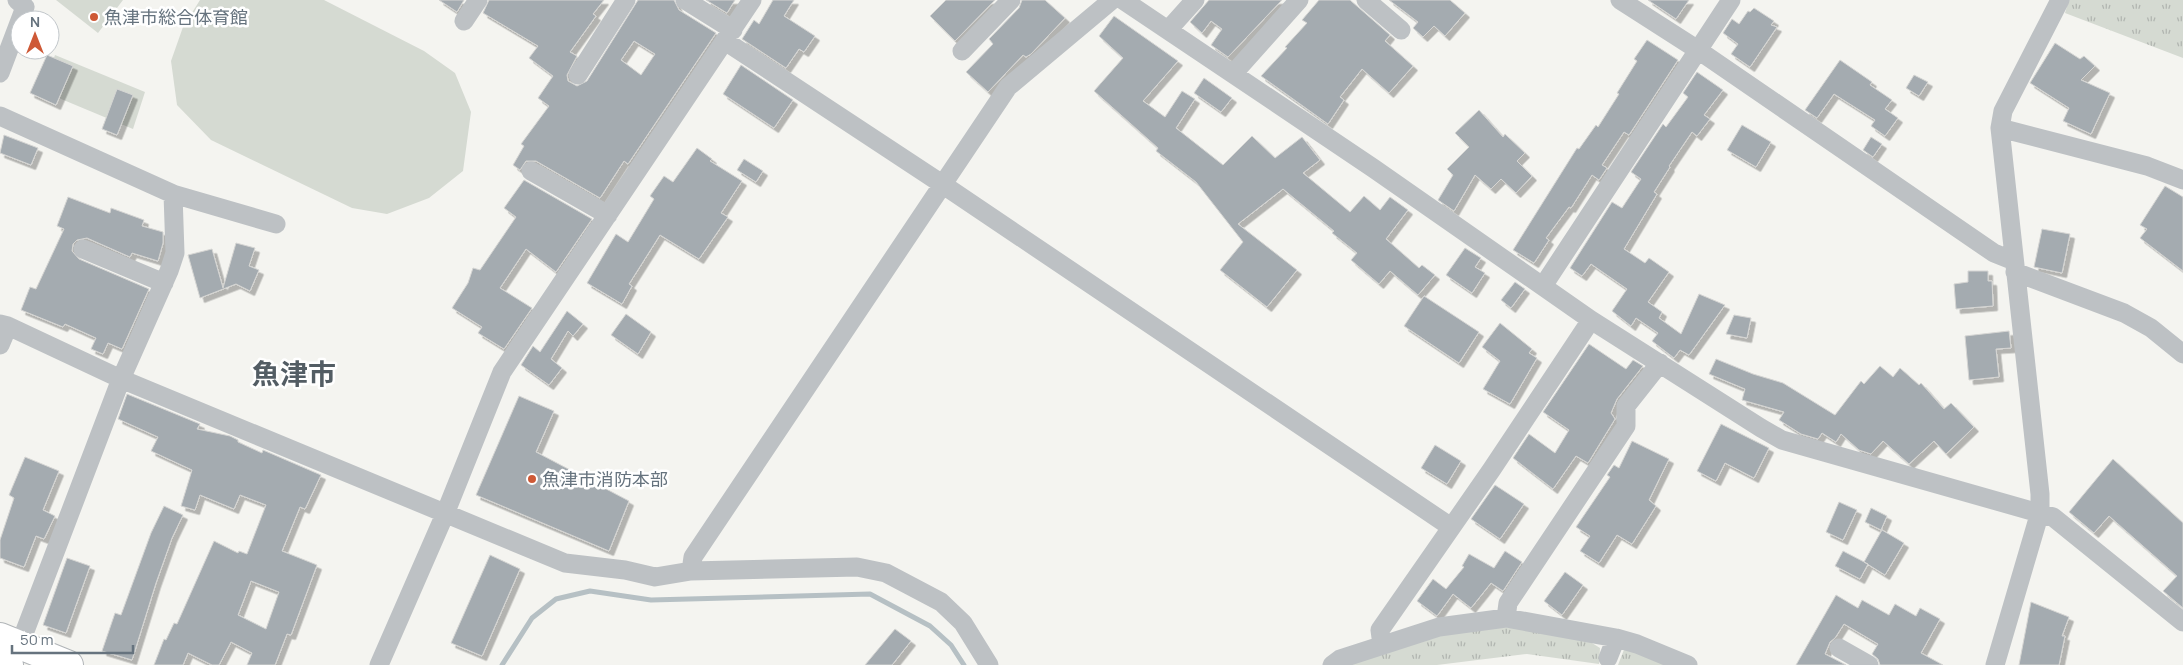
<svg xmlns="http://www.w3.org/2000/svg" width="2183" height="665" font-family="Manrope,'Noto Sans JP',sans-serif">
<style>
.grass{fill:url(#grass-tufts)}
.pitch{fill:#d5dad2}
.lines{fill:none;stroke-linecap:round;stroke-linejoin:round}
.stream{stroke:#b6c0c4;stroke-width:5}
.building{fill:#a4abb0;stroke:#d5d5d3;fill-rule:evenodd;filter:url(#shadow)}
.primary-casing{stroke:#b1b5b8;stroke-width:30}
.street{stroke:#bdc1c4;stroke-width:19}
.primary{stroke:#fff;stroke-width:28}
.poi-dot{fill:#ce5936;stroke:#fff;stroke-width:2}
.labels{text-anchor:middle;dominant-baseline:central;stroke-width:5;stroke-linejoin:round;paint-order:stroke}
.poi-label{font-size:18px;fill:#66737e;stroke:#fff;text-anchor:start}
.town-label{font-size:28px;font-weight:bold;fill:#535d64;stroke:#fff}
</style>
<defs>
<pattern id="grass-tufts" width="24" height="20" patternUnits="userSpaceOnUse" patternTransform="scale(1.25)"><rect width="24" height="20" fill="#d5dad2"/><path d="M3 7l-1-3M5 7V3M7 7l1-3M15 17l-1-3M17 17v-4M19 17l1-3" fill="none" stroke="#b1b5b0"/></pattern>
<filter id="shadow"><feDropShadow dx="4.5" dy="4.5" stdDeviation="0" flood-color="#0004"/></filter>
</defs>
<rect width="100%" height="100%" fill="#f4f4f0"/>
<!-- grass -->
<path class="grass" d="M2069,0H2183V58L2065,13Z
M1498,627L1531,628L1584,638L1600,648L1599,664L1527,654L1437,665H1344L1433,635Z
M1625,647L1672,665H1618Z"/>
<!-- pitch -->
<path class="pitch" d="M56,0H123L98,33Z
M200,0H324L424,51L455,73L471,112L463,171L429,198L387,214L352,208L211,140L177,105L171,61L183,27Z
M55,55L145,92L133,129L42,91Z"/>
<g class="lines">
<!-- stream -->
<path class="stream" d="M502,665L532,618L556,599L590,591L651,600L870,594L930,626L951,645L964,665"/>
</g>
<!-- building -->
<path class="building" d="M439,0H464L457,12Z
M489,0H604L593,14L596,16L570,52L577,56L567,75L568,81L577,86L587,81L638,0H674L679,10L716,33L628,164L624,161L600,198L536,161H526L520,170L513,165L524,146L521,144L549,106L538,98L553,76L529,58L538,46L483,13ZM634,41L655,54L641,75L621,60Z
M706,0H735L727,13Z
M773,0H794L784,16L815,36L804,52L799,49L786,68L742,39L754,20L759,24Z
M946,0H995L955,41L930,16Z
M1022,0H1045L1065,18L1031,54L1026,57L1023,55L988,92L966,72L993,44L989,39L1019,8Z
M1209,0H1282L1228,57L1211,45L1222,29L1211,21L1202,33L1190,22Z
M1319,0H1350L1390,35L1385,41L1413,66L1389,93L1362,69L1340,97L1344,100L1328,124L1261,76L1287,48L1285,47L1307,23L1302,20Z
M1389,0H1450L1465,13L1445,36L1434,26L1423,37L1413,28L1418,22Z
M1648,0H1689L1676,19Z
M1754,8L1774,21L1771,25L1777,27L1750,67L1731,54L1738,44L1723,33L1732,19L1739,24L1748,11L1750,12Z
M1114,16L1178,61L1143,101L1165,117L1182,91L1195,99L1176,128L1223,165L1252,136L1275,158L1302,137L1320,160L1303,173L1350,212L1364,196L1380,210L1390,197L1408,210L1386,239L1419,268L1422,265L1435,275L1418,295L1390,271L1379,284L1351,260L1357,253L1332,233L1334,231L1283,189L1238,224L1297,270L1267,307L1220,270L1243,242L1196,182L1156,151L1158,148L1094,91L1123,58L1099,36Z
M1647,40L1678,60L1629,135L1624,132L1602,165L1607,168L1599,180L1592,175L1571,208L1569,207L1546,238L1549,240L1534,263L1513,250L1577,148L1579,149L1596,125L1598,127L1619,94L1617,93L1637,61L1634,59Z
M2055,43L2080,59L2084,56L2095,66L2081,80L2110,93L2091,134L2063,121L2069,108L2030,83Z
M47,55L73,66L56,105L30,93Z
M1840,60L1872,82L1870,85L1892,100L1885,109L1898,118L1885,136L1871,126L1875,120L1834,94L1817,118L1805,110Z
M741,65L793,100L774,128L723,94Z
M1697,72L1723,90L1704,115L1710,119L1697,136L1692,132L1669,166L1670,167L1654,192L1657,194L1624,249L1645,263L1649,258L1669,272L1648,302L1662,312L1659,318L1681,334L1699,294L1725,305L1689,355L1680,350L1674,358L1652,341L1658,333L1636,318L1631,326L1612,311L1627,289L1591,264L1582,276L1570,268L1612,202L1622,208L1641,179L1631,172L1663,124L1666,127L1688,97L1683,93Z
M1914,75L1928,82L1919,96L1906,88Z
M1204,78L1232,98L1221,112L1194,93Z
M117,89L133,95L117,135L102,129Z
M1479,110L1503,137L1505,134L1525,153L1517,161L1532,176L1516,193L1501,179L1491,189L1475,175L1454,211L1438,200L1453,175L1447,169L1469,147L1455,133Z
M1742,125L1771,142L1756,167L1727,150Z
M4,135L38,148L31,165L0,153Z
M1871,137L1882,144L1873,157L1863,150Z
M697,148L712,159L710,161L742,181L721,213L728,217L699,259L660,235L629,284L632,286L622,304L587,283L616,234L628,242L654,199L650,196L664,176L673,182Z
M744,159L763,171L756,182L737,170Z
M524,180L592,219L556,272L526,249L500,288L532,308L504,349L478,333L482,327L452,308L468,283L473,268L480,270L516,217L504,208Z
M2165,186L2183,197V271L2140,238L2147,229L2140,225Z
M68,197L110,213L111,208L144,220L142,226L163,232V243L158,261L132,253L130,257L87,238L77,240L73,244L72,251L79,259L149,289L122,349L108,343L103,354L91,349L96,338L65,324L63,327L21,310L30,287L36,289L64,229L57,226Z
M2042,229L2070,234L2062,273L2034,267Z
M236,243L255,248L249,266L259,270L250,291L236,284L200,298L188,255L212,249L223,288Z
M1465,248L1481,258L1475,267L1485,273L1472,293L1446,275Z
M1968,271H1988V281H1992L1993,306L1956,309L1954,284L1968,282Z
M1515,282L1525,289L1511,308L1501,300Z
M1424,296L1479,332L1459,363L1404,326Z
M567,311L583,324L573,336L568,331L551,359L562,368L549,385L521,365L533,346L540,352Z
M626,314L651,332L638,354L611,335Z
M1734,315L1751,318L1747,338L1726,334Z
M1500,323L1532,349L1529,353L1537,358L1510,404L1483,389L1500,361L1482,347Z
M2009,331L2011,348L1996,349L1999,377L1969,380L1965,336Z
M1589,344L1626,369L1633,360L1643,366L1617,399L1611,413L1615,419L1588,463L1576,456L1553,489L1513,458L1529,434L1555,453L1569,430L1543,412Z
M1716,359L1753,374L1783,383L1835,415L1861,381L1864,384L1880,366L1893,377L1900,368L1919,385L1921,383L1944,409L1951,403L1974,427L1946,454L1934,441L1909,464L1883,441L1871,454L1859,450L1841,434L1836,442L1822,433L1818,439L1801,434L1779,420L1784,412L1742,400L1745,389L1709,374Z
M127,394L200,424L197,429L230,436L238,440V442L262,453L263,450L321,475L305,509L300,507L282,551L317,565L291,635L287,634L275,665H247L252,653L231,642L219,665H212L188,653L183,665H154L164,639L166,640L174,623L177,624L214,541L238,553L239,551L247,554L266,505L240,495L234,509L200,495L195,510L181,506L192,470L151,451L158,437L118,419ZM251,581L279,592L266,629L238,615Z
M519,396L554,411L536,452L629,501L609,551L476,495Z
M1721,424L1769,448L1754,478L1725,463L1716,481L1697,471Z
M1632,441L1669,459L1649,500L1656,506L1632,544L1617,535L1599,563L1580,551L1590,536L1576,527L1610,477L1607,475L1614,465L1619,468Z
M1435,445L1461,461L1447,484L1421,468Z
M25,457L59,471L43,510L55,516L44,539L36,536L24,567L0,558V540L14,498L9,495Z
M2113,459L2183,523V608L2163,591L2177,576L2109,516L2094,533L2069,512Z
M1495,485L1524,504L1500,539L1471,519Z
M1839,502L1857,510L1843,540L1826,532Z
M164,506L183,515L172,538L156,583L132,660L102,651L115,613L121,615L151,533Z
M1871,508L1887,516L1881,530L1865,522Z
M1882,530L1904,543L1885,575L1864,562Z
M1505,551L1522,562L1503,591L1491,583L1471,608L1453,594L1437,616L1417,601L1433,579L1446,589L1464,567L1462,566L1469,554L1494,568Z
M1843,551L1868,564L1860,579L1835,566Z
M490,555L520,569L482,656L451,643Z
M67,558L90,566L66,633L43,625Z
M1565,572L1583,585L1562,615L1544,601Z
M1836,595L1858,608L1862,600L1889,615L1895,604L1916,616L1920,608L1940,619L1921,653L1943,665H1880L1878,659L1872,654L1878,644L1844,624L1835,638L1830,642L1825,654L1846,665H1796Z
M2031,602L2069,617L2062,636H2065L2059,665H2019Z
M895,629L911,641L892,665H865Z"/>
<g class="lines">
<defs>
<path id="primary" d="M0,637L69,665
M0,660L9,665"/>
</defs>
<!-- primary casing -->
<use href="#primary" class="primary-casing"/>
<!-- street -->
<path class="street" d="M685,0L733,30
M1123,0L1373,168L1591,320L1761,428L1782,440L2053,517L2183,622
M1366,0L1401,30
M1620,0L1698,50L1994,253L2014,261
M464,21L478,0
M1168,30L1195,0
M725,41L942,184L1451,527
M962,51L1011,0
M0,73L25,7L17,0
M1233,74L1299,0
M578,75L626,0
M0,116L173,194L175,253L169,271L121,379L20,644
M2000,128L2147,166L2183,180
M531,171L608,215
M173,194L276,224
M83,249L164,283
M2015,272L2124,313L2151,328L2183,354
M1543,286L1731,0
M0,324L8,326L0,345
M8,326L121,379L565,563L625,570L655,577L691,571L857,567L886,573L941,602L963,623L989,665
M691,571L693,557L1008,87L1112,0
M1506,618L1508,603L1626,426V406L1660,363
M1382,645L1380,630L1492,469L1591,320
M1839,648L1869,665
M1608,658L1616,638
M379,665L445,514L502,372L752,0
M1332,665L1340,659L1439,627L1506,618L1616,638L1637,644L1688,665
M1995,665L2040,512V494L2000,128L2003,111L2060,0"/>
<!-- primary -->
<use href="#primary" class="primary"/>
</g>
<!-- markers -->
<g class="poi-dot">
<circle cx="94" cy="17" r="5"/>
<circle cx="532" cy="479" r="5"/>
</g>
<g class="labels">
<!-- poi labels -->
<g class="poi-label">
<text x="104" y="17">魚津市総合体育館</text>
<text x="542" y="479">魚津市消防本部</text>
</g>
<!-- town labels -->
<g class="town-label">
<text x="294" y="373">魚津市</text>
</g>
</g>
<!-- north arrow -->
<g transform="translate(35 35)"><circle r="24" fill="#ffffff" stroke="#c2c7cb"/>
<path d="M0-4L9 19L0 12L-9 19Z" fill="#ce5936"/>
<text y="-8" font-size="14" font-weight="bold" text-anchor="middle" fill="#66737e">N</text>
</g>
<!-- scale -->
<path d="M12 645v8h121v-8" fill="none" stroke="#66737e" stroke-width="2.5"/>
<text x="20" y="645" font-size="15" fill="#66737e" stroke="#ffffff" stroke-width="4" paint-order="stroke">50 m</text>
</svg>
